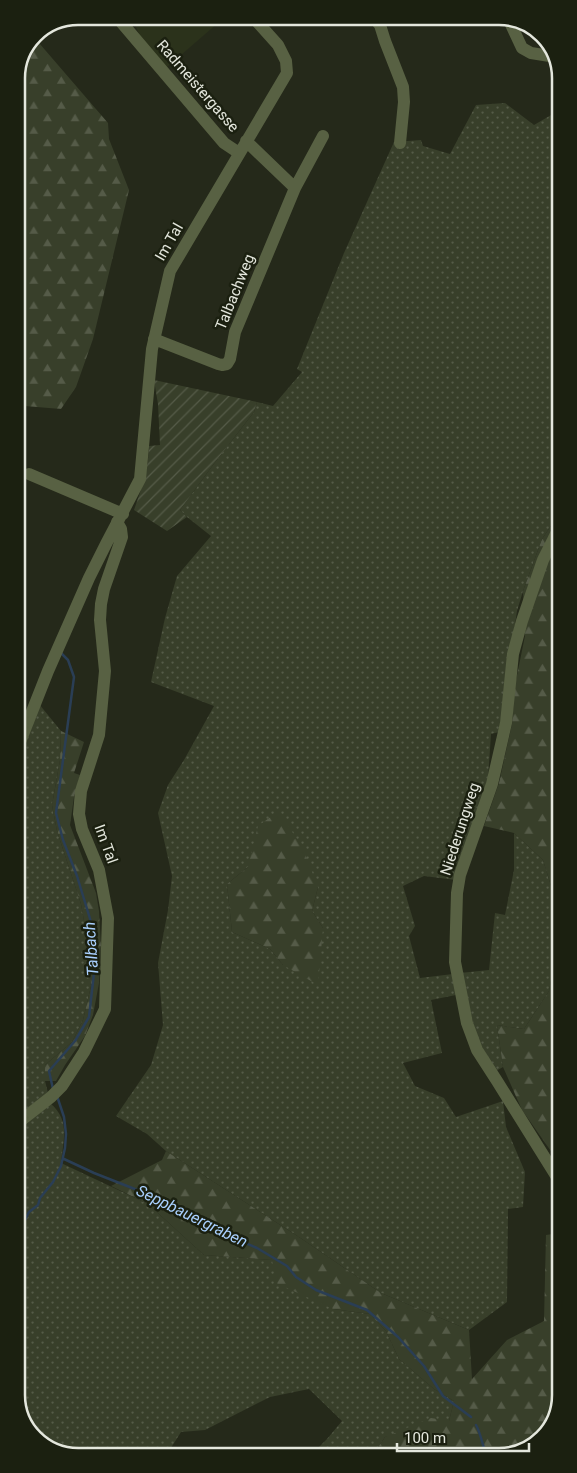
<svg xmlns="http://www.w3.org/2000/svg" width="577" height="1473" font-family="Roboto,sans-serif">
<style>
.built{fill:#2b321b}
.grass{fill:url(#grass-dots);fill-rule:evenodd}
.forest{fill:url(#forest-firs)}
.garden{fill:url(#garden-furrows)}
.lines{fill:none;stroke-linecap:round;stroke-linejoin:round}
.stream{stroke:#2a3e55;stroke-width:2.5}
.minor{stroke:#586143;stroke-width:12}
.labels{text-anchor:middle;dominant-baseline:central;stroke-width:5;stroke-linejoin:round;paint-order:stroke}
.street-label{font-size:15px;fill:#e4e7dd;stroke:#1b2010}
.water-label{font-size:16px;font-style:italic;fill:#a9d0ff;stroke:#1b2010}
.rim{fill:none;stroke:#e4e7dd;stroke-width:2.5}
</style>
<defs>
<pattern id="grass-dots" width="8" height="8" patternUnits="userSpaceOnUse" patternTransform="scale(1.25)"><rect width="8" height="8" fill="#383f2a"/><path d="M2 2h.1M6 6h.1" fill="none" stroke="#555b48" stroke-width="1.8" stroke-linecap="round"/></pattern>
<pattern id="forest-firs" width="22" height="20" patternUnits="userSpaceOnUse" patternTransform="scale(1.25)"><rect width="22" height="20" fill="#383f2a"/><path d="M5 1l3.5 6h-7zM16 11l3.5 6h-7z" fill="#555b48"/></pattern>
<pattern id="garden-furrows" width="10" height="10" patternUnits="userSpaceOnUse" patternTransform="scale(1.25)"><rect width="10" height="10" fill="#383f2a"/><path d="M-1 1l2-2M0 10L10 0M9 11l2-2" fill="none" stroke="#555b48"/></pattern>
</defs>
<rect width="100%" height="100%" fill="#25291a"/>
<!-- built -->
<path class="built" d="M131,16H226L166,68L145,47Z"/>
<!-- grass -->
<path class="grass" d="M505,103L534,125L558,111L559,514L542,539L523,591L517,611L499,732L491,734L488,779L456,880L424,876L403,886L415,926L409,936L420,978L453,974L456,995L431,1000L442,1053L403,1063L415,1086L444,1098L456,1117L503,1101L506,1127L525,1172L523,1207L508,1209L507,1302L469,1330L381,1293L299,1237L166,1151L147,1134L116,1116L151,1065L163,1025L158,963L168,910L172,876L158,813L168,785L184,760L214,706L151,682L165,618L177,576L211,536L187,517L180,510L213,465L254,412L257,402L273,406L302,372L297,369L344,253L394,142L421,140L423,146L450,154L476,105ZM248,867L318,887L312,911L323,928L283,965L270,949L232,932L227,884Z
M39,704L61,731L60,760L52,805L57,831L81,904L89,949L91,986L83,1020L72,1042L45,1065V1081L48,1093L19,1117L18,755Z
M514,833L543,860L560,915L557,948L549,991L524,1029L497,1025L503,1067L496,1071L479,1044L460,973L489,970L495,913L505,915L514,870Z
M50,1103C71,1121 63,1140 61,1163L148,1204L204,1255L272,1260L333,1309L370,1314L386,1331L399,1359L434,1389L454,1401L449,1421L385,1437L373,1455H311L327,1439L342,1421L309,1389L270,1397L205,1430L181,1432L169,1451H151L142,1456L73,1457L40,1444L19,1415V1125Z"/>
<!-- forest -->
<path class="forest" d="M33,36L108,123L109,139L129,190L93,339L76,387L61,409L25,406L17,400L16,74Z
M559,514L560,915L543,860L514,833L484,826L499,783L512,724L515,685L525,636L523,591L542,539Z
M61,731L84,742L74,773L80,775L74,797L70,825L96,893L99,911L101,946L99,983L93,1015L85,1036L65,1065L56,1081H45V1065L72,1042L83,1020L91,986L89,949L81,904L57,831L52,805L60,760Z
M279,811L303,849L318,887L312,911L323,928L318,985L283,965L270,949L232,932L227,884L248,867L258,826Z
M560,921V1164L522,1110L503,1067L497,1025L524,1029L549,991L557,948Z
M166,1151L299,1237L381,1293L469,1330L472,1379L507,1340L544,1321L546,1235L560,1233L561,1396L548,1432L519,1454L373,1455L385,1437L431,1418L449,1421L454,1401L434,1389L399,1359L386,1331L370,1314L333,1309L276,1283L272,1260L204,1255L148,1204L111,1186L162,1160Z"/>
<!-- garden -->
<path class="garden" d="M154,380L257,402L254,412L213,465L180,510L187,517L167,531L134,510C142,487 148,472 149,446L160,445L158,404Z"/>
<g class="lines">
<!-- stream -->
<path class="stream" d="M53,1089L49,1071L75,1041L89,1017L95,964L91,922L77,876L63,840L56,813L74,677L68,660L61,653
M64,1159L94,1173L178,1206L187,1217L257,1248L287,1266L296,1277L316,1290L367,1310L398,1337L424,1366L443,1396L471,1417
M19,1225L24,1222L29,1212L38,1205L40,1198L53,1182L61,1166L65,1148L66,1134L64,1117L57,1096
M476,1425C481,1434 482,1444 486,1454"/>
<!-- minor -->
<path class="minor" d="M116,16L224,143L239,153
M372,16L380,25L385,41L403,87L404,102L400,143
M508,18L522,48L531,53L556,57
M295,188L323,136
M154,339L218,364L222,365L227,364L230,359L235,332L295,188L246,141
M29,474L123,514
M559,528L543,560L522,621L513,654L506,723L492,784L460,875L457,893L455,962L467,1023L477,1050L497,1081L560,1182
M18,747L48,671L89,578L106,544L140,479L152,349L170,271L287,73L286,61L278,45L252,16
M19,1122L51,1097L62,1086L84,1052L105,1009L108,918L99,870L82,829L79,814L81,791L99,735L105,671L100,620L101,604L104,589L122,537L121,529L117,522"/>
</g>
<g class="labels">
<!-- street labels -->
<g class="street-label">
<text transform="translate(198 86) rotate(49)">Radmeistergasse</text>
<text transform="translate(169 242) rotate(-60)">Im Tal</text>
<text transform="translate(235 292) rotate(-68)">Talbachweg</text>
<text transform="translate(460 829) rotate(-72)">Niederungweg</text>
<text transform="translate(106 844) rotate(70)">Im Tal</text>
</g>
<!-- water labels -->
<g class="water-label">
<text transform="translate(91 949) rotate(-94)">Talbach</text>
<text transform="translate(192 1216) rotate(26)">Seppbauergraben</text>
</g>
</g>
<!-- crop -->
<path d="M0 0H577V1473H0ZM78 25H499A53 53 0 0 1 552 78V1395A53 53 0 0 1 499 1448H78A53 53 0 0 1 25 1395V78A53 53 0 0 1 78 25Z" fill="#1b2010" fill-rule="evenodd"/>
<path class="rim" d="M78 25H499A53 53 0 0 1 552 78V1395A53 53 0 0 1 499 1448H78A53 53 0 0 1 25 1395V78A53 53 0 0 1 78 25Z"/>
<!-- scale -->
<path d="M397 1443v8h132v-8" fill="none" stroke="#e4e7dd" stroke-width="2.5"/>
<text x="404" y="1443" font-size="15" fill="#e4e7dd" stroke="#1b2010" stroke-width="4" paint-order="stroke">100 m</text>
</svg>
